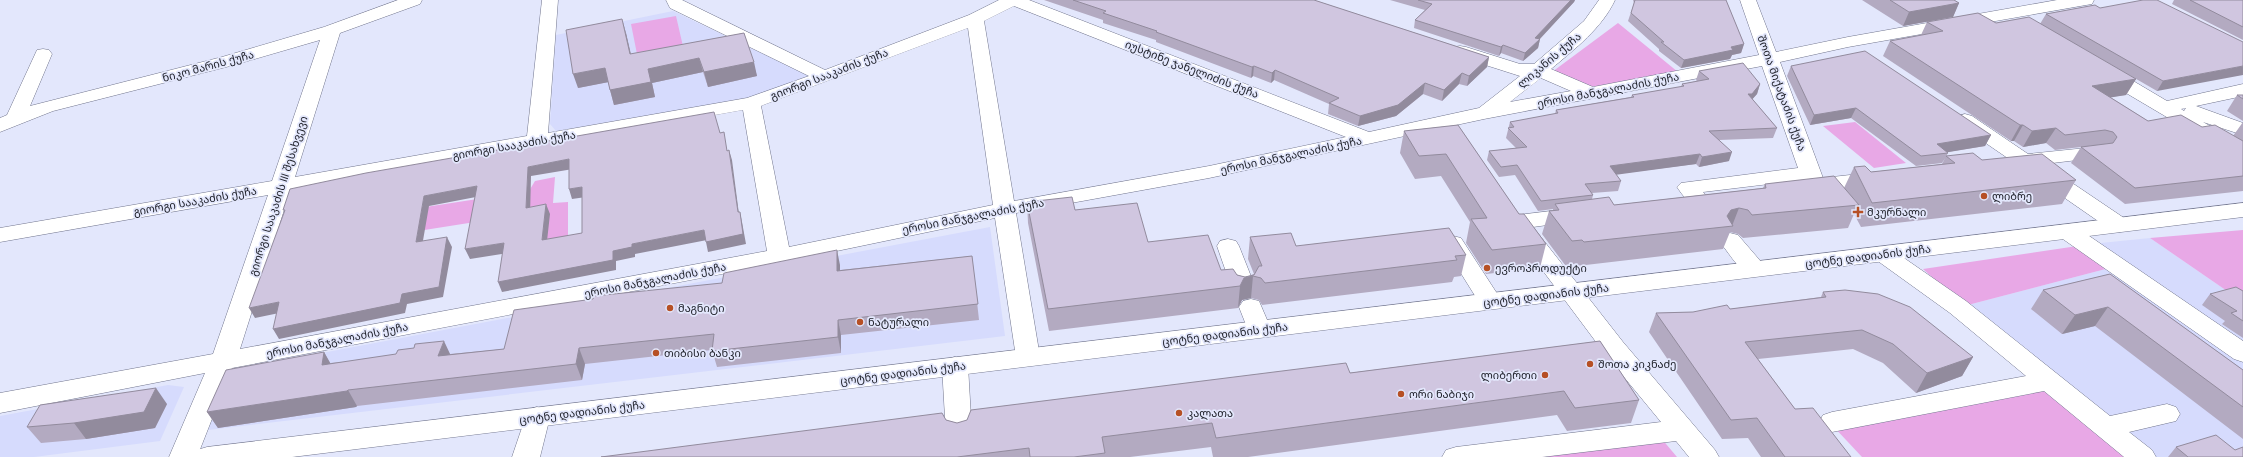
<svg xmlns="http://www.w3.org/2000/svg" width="2243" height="457" font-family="'DM Sans','Noto Sans Georgian',sans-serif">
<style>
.built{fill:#d6dbfd}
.green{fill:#e8a8e6}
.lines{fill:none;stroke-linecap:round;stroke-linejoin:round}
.minor-casing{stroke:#71758d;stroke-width:1}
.major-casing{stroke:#71758d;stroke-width:1}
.minor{fill:#fff;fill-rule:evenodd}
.major{fill:#fff;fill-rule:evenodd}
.wall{fill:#b3aac1}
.shaded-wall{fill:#928b9d}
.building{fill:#d0c6e0;stroke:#928b9d;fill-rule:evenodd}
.poi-dot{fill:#b65025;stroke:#e3e7fc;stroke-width:1.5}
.labels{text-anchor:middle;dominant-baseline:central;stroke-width:3.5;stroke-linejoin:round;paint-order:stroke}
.street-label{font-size:11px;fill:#21232c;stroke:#e3e7fc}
.poi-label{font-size:11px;fill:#21232c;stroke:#e3e7fc;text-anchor:start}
</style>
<rect width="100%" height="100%" fill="#e3e7fc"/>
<!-- built -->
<path class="built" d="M673,11L811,77L751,98L556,131L550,124L556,35Z
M990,227L1005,336L208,430L232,370Z
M2150,238L2243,302V457H2141L1964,306L2121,265L2091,244Z
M168,385L184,387L160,441L34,457H0V416Z"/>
<!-- green -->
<path class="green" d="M676,16L685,55L639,64L631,24Z
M1618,23L1678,72L1593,88L1552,72Z
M1855,122L1906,163L1874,168L1823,126Z
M555,177L553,203L568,202V240L540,244L544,211L399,234L406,210L529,191L535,181Z
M2243,230V302L2150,238Z
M2091,244L2121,265L1964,306L1923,269Z
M2048,385L2136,457H1862L1832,425Z
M1661,438L1677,457H1509Z"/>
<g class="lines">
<defs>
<path id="minor" d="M398,0H422L420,4L340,33L295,177L527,136L542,0H558L548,133L747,98L809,76L670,8L666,0H682L825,70L969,15L999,0H1029L1369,132L1479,108L1520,76L1454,55L1451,51L1454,47L1460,46L1466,47L1520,64H1534L1584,21L1599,0H1615C1602,28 1575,49 1551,69L1593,87L1759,55L1740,0H1756L1776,52L1848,37L2057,0H2094L2092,4L2086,5L1848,47L1780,62L1823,178L1877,172L1884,174L1887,178L1884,182L1877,184L1809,192L1802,190L1798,186L1802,180L1703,192L1710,200L1707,205C1692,208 1685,199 1677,187L1681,183L1798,168L1762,66L1484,119L1209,178L1016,213L1040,357L1037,363L1028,366L1019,363L1016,357L995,218L779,263L232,368L197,457H169L205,373L0,413V393L213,354L268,195L0,242V228L272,181L320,40L234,65L53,111L0,132V118L7,115L37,50L43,49L49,50L52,54L30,106L222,57L324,27ZM1014,6L1346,137L1209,166L1014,201L984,21ZM968,28L993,205L789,247L761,106ZM1541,78L1571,91L1510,102ZM743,110L767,251L240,349L290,191Z
M2106,67L2113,69L2167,101L2243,84V96L2196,106L2243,123V135L2203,122L2243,145V160L2236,158L2099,77L2097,73L2099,69ZM2186,108L2184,111L2181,109Z
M1965,114L1972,116L2028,154L2096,147L2103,149L2106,153L2103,157L2044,164L2127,220L2130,225L2127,230L2119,232L2111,230L2020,167L2011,165L2008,161L2009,159L1958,124L1955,120L1958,116Z
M1576,208L1584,210L1587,215L1584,220L1533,227L1623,342L1715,450L1719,457H1689L1676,441L1542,457H1442L1446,450L1456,447L1661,422L1605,354L1517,236L1514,231L1516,228L1510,227L1507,222L1510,217L1518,215Z
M2068,225L2076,227L2243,341V362L2234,359L2060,237L2057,232L2060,227Z
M1730,233L1738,235L1763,264L1766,269L1763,274C1743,280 1734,259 1722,245L1719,240L1722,235Z
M1453,236L1461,238L1498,295L1502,301L1498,307L1490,309L1482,307L1442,243L1445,238Z
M1228,239L1236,241L1239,246L1256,289L1252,295L1244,297L1236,295L1232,289L1217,246L1220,241Z
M1883,247L1891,249L1966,301L2110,416L2167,404L2176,407L2180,414L2176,421L2129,432L2152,450L2156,457H2124L2044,391L1832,432L1823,429L1819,422L1823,415L1832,412L2026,376L1950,313L1875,259L1872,254L1875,249Z
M1251,299L1259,301L1271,329L1268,335L1259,337L1250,335L1239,307L1243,301Z
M955,357L964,360L968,366L972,435L968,442L959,445L950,442L946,435L942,366L946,360Z
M537,407L546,410L550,417L540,457H512L528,410Z"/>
<path id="major" d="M2243,203V217L292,457H193L197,450L207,447Z"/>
</defs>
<!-- minor casing -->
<use href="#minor" class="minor-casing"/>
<!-- major casing -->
<use href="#major" class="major-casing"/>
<!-- minor -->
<use href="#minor" class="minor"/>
<!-- major -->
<use href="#major" class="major"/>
</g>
<!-- wall -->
<path class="wall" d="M1044,0H1314L1489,57L1487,67L1467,86L1459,84L1442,101L1423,94L1396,116L1358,126L1328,114L1329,104L1274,80L1271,83L1253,76L1251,78L1156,42V40L1103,23V20Z
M1390,0H1575L1574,2L1540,39L1538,48L1523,61L1501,53L1499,56L1414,28L1415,20L1425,10Z
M1633,0H1726L1744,44L1741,53L1732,55L1730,59L1681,68L1659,51V49L1628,21L1634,3Z
M1862,0H1954L1959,3L1953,17L1903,26Z
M2174,0H2243V40L2172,4Z
M2100,8L2243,42L2157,91L2074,43L2136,79L2126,95L2110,97L2148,121L2202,127L2233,136L2243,122V191L2125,204L2071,163L2081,147L2055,150L2046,143L2023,147L2014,141H2011L1883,56L1890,41L1921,35L1927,22L2040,24L2046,14Z
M626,33L631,54L744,33L757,76L708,87L703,72L652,83L655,97L614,105L608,82L578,88Z
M1791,66L1991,135L1985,146L1947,152L1948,153L1942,163L1916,166L1851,118L1810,125L1787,76Z
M1699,71L1760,84L1757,94L1752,99L1777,128L1773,138L1719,140L1729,161L1699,167L1696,164L1616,174L1621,181L1618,191L1592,193L1593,195L1592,199L1614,205L1763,188L1765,184L1844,188L1854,167L1871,172L1942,164L1946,156L1982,160L2076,180L2062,204L1861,227L1854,214L1848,228L1743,238L1738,234L1730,232L1723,249L1577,266L1575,264L1565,265L1542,234L1549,211H1553V209L1538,211L1515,175L1499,177L1487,160L1489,151L1516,148L1506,138L1510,122L1555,114L1556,110L1631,97L1632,95L1681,87L1682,84L1697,81L1696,80Z
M2237,95H2243V121L2227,111Z
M1458,125L1519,214L1546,244L1540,268L1486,274L1466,243L1470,222L1441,176L1415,179L1400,153L1404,131Z
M1027,202L1075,210L1148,242L1221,270L1245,277L1254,274L1248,259L1250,237L1296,246L1466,255L1461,276L1454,277L1452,282L1262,305L1259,300L1251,298L1242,300L1238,308L1049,331L1028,223Z
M972,256L979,320L841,335V353L717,367L712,350L585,364L582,380L357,406L356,407L218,428L207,412L324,352L330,363L450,354L504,349L722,283L840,265V270Z
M2110,274L2243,370V439L2095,326L2062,334L2031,309L2043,290Z
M2243,291V338L2222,324L2225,321L2202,305L2210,294Z
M1823,292L1973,357L1962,376L1916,393L1883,363L1853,349L1758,359L1795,409L1851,457H1761L1748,438L1722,439L1649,332L1656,313L1693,312L1730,309L1821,297Z
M1600,341L1639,400L1631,423L1567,431L1557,415L1248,457H1213L1211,447L1130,457H601L946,420L957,423Z
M167,404L155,428L86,439L41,443L27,427Z
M2176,447L2243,457H2168Z"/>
<!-- shaded-wall -->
<path class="shaded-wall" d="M1571,0H1575L1574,2L1535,44L1540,39L1538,48L1523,61L1525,53L1535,38Z
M1959,3L1953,17L1903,26L1909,12Z
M622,19L626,33L634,69L630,54Z
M1744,44L1741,53L1732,55L1730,59L1681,68L1684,60L1731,47Z
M1503,45L1501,53L1499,56L1501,47Z
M1489,57L1487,67L1467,86L1469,76Z
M699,58L703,72L652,83L655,97L614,105L610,90L648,69Z
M754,62L757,76L708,87L704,72Z
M1254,66L1253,76L1251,78L1252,67Z
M2243,66V75L2157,91L2163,81Z
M605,68L609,82L578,88L573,74Z
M1275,70L1274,80L1271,83L1272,73Z
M1462,73L1459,84L1442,101L1444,90Z
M2136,79L2126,95L2083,102L2092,86Z
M1425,83L1423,94L1396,116L1358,126L1360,116Z
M1760,84L1757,94L1749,103L1748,94Z
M1856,108L1851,118L1810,125L1814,115Z
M2020,125H2023L2014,141H2011Z
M2056,128L2046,143L2023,147L2032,131Z
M1991,135L1985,146L1931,155L1937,144Z
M729,150L732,160L740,222L738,212Z
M1732,152L1729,161L1699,167L1702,157Z
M1700,154L1696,164L1607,176L1610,166Z
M569,159L573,169L531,176L530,217L526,208L528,167Z
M477,186L481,196L429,206L421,252L416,242L424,196Z
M582,187L586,197L572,199L569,189Z
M546,204L550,214L546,250L542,240Z
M1739,208L1732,226L1727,216L1731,210Z
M740,212L742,222L746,244L708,252L706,242Z
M704,230L707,240L635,254V257L616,261V270L502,292L498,282L613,251L632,244Z
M447,237L452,247L443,297L407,304L405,313L279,339L273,329L402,294Z
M504,243L508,253L470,259L465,249Z
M837,250L840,265V286L837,271Z
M1253,276L1251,298L1242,300L1238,308L1240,286L1244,278Z
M279,302L284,312L255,318L249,308Z
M2108,307L2095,326L2062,334L2075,315Z
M838,320L841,335V353L838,337Z
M444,341L451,356H438Z
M579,348L585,364L582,380L576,364Z
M324,352L333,368L322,365Z
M1973,357L1962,376L1916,393L1927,373Z
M156,388L167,404L155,428L86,439L74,423Z
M348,390L357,406L356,407L218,428L207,412Z"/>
<!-- building -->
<path class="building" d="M1073,0H1314L1489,57L1469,76L1462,73L1444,90L1425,83L1398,105L1360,116L1329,103L1339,98L1275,70L1272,73L1254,66L1252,67L1156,32L1157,31L1103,13L1106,11Z
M1418,0H1571L1535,38L1540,39L1525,53L1503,45L1501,47L1415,20L1432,4Z
M1635,0H1726L1744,44L1731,47L1733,50L1684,60L1661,42H1664L1631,13Z
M1890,0H1954L1959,3L1909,12Z
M2143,0H2157L2243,42V66L2163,81L2046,14L2095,5L2100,8Z
M2190,0H2243V27Z
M1978,13L1996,23L2029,17L2136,79L2092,86L2148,121L2181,115L2202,127L2215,125L2243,141V176L2135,188L2081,147L2113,143L2117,137L2113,132L2105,130L2065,135L2056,128L2032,131L2023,125H2020L1890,41L1943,31L1927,22Z
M622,19L630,54L744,33L754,62L704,72L699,58L648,69L651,82L610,90L605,68L573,74L566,30Z
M1865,51L1991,135L1937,144L1948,153L1921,156L1856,108L1814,115L1791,66Z
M1743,63L1760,84L1752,94H1748L1777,128L1709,131L1732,152L1702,157L1700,154L1610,166L1621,181L1585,184L1593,195L1541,201L1517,165L1501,167L1489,151L1527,147L1508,128L1514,127L1510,122L1558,113L1556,110L1634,97L1632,95L1684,86L1682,84L1709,79L1699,71Z
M2237,95H2243V99Z
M714,112L720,133L724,132L727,151L729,150L738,212H740L743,234L706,242L704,230L632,244V247L613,251V260L498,282L504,243L465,249L477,186L424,196L416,242L447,237L439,287L402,294L400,303L273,329L279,302L249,308L285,210H283L290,189L366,173ZM569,159V189L582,187V233L542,240L546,204L526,208L528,167Z
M1458,125L1519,214H1524L1546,244L1492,250L1471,219L1487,218L1446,154L1419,156L1404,131Z
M1973,153L1982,160L2042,154L2076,180L1872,203L1854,167L1865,166L1871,172L1955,163L1946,156Z
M1834,176L1859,205L1752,215L1748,210L1739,208L1731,210L1727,216L1733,226L1584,242L1582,240L1572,241L1549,211L1559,210L1555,204L1609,197L1614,205L1766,188L1765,184Z
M1072,197L1075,210L1137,203L1148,242L1208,235L1221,270L1233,269L1237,275L1245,277L1254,275L1259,266H1262L1250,237L1291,233L1296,246L1449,228L1466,255L1455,256L1457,260L1265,283L1261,278L1253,276L1244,278L1240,286L1048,309L1027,202Z
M837,250V271L972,256L978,304L838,320V337L712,351L714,334L579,348L576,364L348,390L347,391L207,412L226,370L324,352L322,365L396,354L398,350L414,348L415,344L444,341L438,356L504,349L514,310L593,299L594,296L722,283L724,273Z
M2110,274L2243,370V407L2108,307L2075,315L2043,290Z
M2236,287L2243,291V321L2231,313L2237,311L2210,294Z
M1845,290L1878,294L1910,307L1973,357L1927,373L1893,344L1862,330L1745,342L1795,409L1813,408L1851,457H1785L1757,418L1731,420L1656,313L1693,312L1727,305L1730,309L1826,297L1823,292Z
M1600,341L1639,400L1575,408L1564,391L1216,438L1212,423L1102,437L1105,453L1074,457H1030L1029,448L957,457H601L942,413L946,420L957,423L967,420L971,410L1346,363L1350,373Z
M156,388L144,412L74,423L27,427L40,405Z
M2216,435L2235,450L2243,447V457H2188L2176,447Z"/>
<!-- markers -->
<g class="poi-dot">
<circle cx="1984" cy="196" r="4"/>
<path d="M1856 206h4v4h4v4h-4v4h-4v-4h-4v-4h4z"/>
<circle cx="1487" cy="268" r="4"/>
<circle cx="670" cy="308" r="4"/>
<circle cx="860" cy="322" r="4"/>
<circle cx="656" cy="353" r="4"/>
<circle cx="1590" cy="364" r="4"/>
<circle cx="1545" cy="375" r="4"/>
<circle cx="1401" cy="394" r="4"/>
<circle cx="1179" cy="413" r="4"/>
</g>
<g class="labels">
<!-- street labels -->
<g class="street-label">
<text transform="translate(1549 60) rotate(-40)">ლიკანის ქუჩა</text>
<text transform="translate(208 66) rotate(-15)">ნიკო მარის ქუჩა</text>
<text transform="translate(1192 69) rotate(21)">იუსტინე ჯანელიძის ქუჩა</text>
<text transform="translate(829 74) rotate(-21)">გიორგი სააკაძის ქუჩა</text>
<text transform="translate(1608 90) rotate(-11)">ეროსი მანჯგალაძის ქუჩა</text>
<text transform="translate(1782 93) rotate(70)">შოთა მიქატაძის ქუჩა</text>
<text transform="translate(514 145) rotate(-10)">გიორგი სააკაძის ქუჩა</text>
<text transform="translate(1291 155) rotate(-12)">ეროსი მანჯგალაძის ქუჩა</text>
<text transform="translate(278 196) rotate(-72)">გიორგი სააკაძის III შესახვევი</text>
<text transform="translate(195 201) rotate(-10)">გიორგი სააკაძის ქუჩა</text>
<text transform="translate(973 216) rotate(-11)">ეროსი მანჯგალაძის ქუჩა</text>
<text transform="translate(1868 256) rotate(-7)">ცოტნე დადიანის ქუჩა</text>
<text transform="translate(655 280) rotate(-11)">ეროსი მანჯგალაძის ქუჩა</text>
<text transform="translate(1546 295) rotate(-7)">ცოტნე დადიანის ქუჩა</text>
<text transform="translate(1225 334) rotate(-7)">ცოტნე დადიანის ქუჩა</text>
<text transform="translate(337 340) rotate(-11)">ეროსი მანჯგალაძის ქუჩა</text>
<text transform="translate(903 373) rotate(-7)">ცოტნე დადიანის ქუჩა</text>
<text transform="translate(582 412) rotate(-7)">ცოტნე დადიანის ქუჩა</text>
</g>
<!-- poi labels -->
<g class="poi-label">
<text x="1992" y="196">ლიბრე</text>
<text x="1867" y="212">მკურნალი</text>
<text x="1495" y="268">ევროპროდუქტი</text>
<text x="678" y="308">მაგნიტი</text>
<text x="868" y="322">ნატურალი</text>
<text x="664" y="353">თიბისი ბანკი</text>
<text x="1598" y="364">შოთა კიკნაძე</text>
<text x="1537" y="375" text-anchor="end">ლიბერთი</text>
<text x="1409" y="394">ორი ნაბიჯი</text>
<text x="1187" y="413">კალათა</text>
</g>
</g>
</svg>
